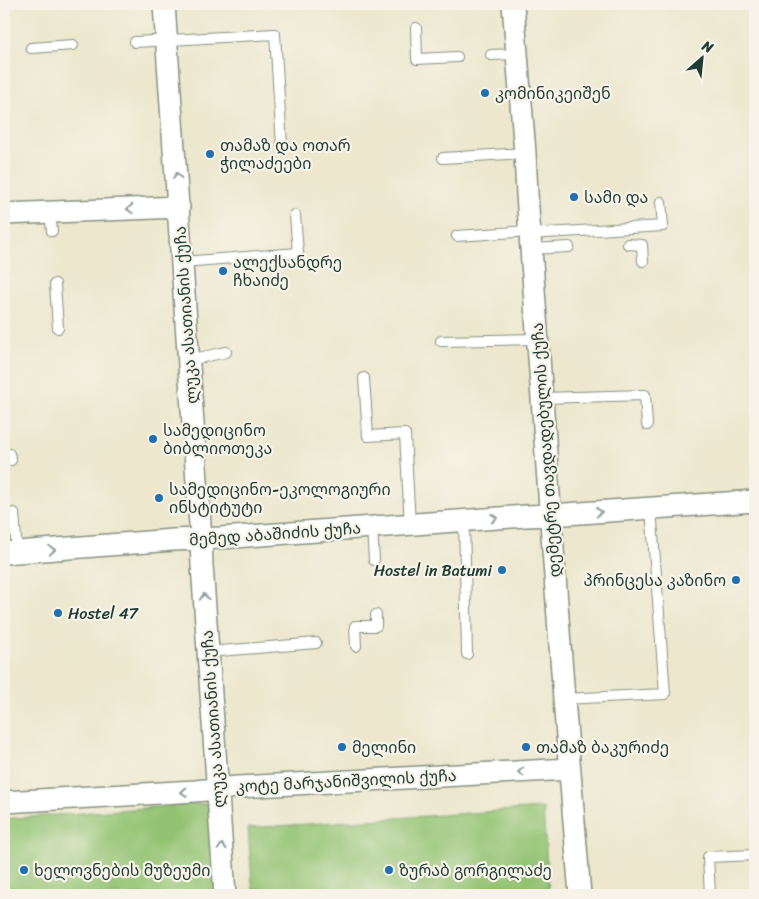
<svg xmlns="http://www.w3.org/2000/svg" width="759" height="899" font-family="Sriracha,'Noto Sans Georgian',sans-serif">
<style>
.green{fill:#93c372;stroke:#598053}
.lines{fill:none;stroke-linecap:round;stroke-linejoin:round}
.service-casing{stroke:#869280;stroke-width:12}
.minor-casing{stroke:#869280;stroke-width:24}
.service{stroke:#fff;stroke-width:10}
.minor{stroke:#fff;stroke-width:21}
.oneway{stroke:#8f9e9a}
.poi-dot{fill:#1f6fb2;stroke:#f7f3e8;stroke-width:2}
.labels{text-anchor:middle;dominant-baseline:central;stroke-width:4.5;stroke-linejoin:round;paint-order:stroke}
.poi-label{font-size:16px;fill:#1f3d34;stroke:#f7f3e8;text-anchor:start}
.street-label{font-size:16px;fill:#1f3d34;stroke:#f7f3e8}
</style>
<rect width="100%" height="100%" fill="#f7f3e8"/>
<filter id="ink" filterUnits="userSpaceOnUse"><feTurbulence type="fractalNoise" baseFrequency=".02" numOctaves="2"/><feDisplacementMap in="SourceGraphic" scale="10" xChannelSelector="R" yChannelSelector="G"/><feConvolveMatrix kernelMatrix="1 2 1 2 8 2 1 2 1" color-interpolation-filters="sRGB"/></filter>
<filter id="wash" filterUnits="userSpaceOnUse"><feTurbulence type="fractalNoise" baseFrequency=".0096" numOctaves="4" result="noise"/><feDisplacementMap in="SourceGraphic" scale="20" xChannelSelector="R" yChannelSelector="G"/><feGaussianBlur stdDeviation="1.12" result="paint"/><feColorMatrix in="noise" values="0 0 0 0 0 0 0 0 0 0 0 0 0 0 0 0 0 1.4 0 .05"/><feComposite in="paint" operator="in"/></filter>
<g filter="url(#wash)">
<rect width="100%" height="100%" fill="#ece7cd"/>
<!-- green -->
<path class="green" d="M195,804H206L212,808L217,895H4V819Z
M543,808L549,895H253L248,828Z"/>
</g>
<g filter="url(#ink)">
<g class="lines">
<defs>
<path id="service" d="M416,28L417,59L457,57
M135,42L275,34L282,146
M31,48L73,45
M491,55L517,54
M443,158L525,153
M50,213L52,231
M530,234L663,226L661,202
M457,236L529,231
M628,244L642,245L643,261
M531,249L569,247
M182,262L298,253L295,215
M55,284L58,328
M441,341L537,339
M189,360L226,352
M364,378L368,436L405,434L410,525
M542,398L645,395L647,425
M4,455L9,454L11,460
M14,513L17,552
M464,521L467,654
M372,528L374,560
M356,646L355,626H376V615
M208,652L316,643
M564,699L665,694L651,508
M710,895L708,857L755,855"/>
<path id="minor" d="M164,4L201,539L202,565L225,895
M513,4L525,153L527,194L564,699L580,895
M4,214L179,207
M4,553L173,540L221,538L526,516L551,515L755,501
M4,802L195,791L238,787L569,769"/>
</defs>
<!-- service casing -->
<use href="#service" class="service-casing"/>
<!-- minor casing -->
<use href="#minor" class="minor-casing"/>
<!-- service -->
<use href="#service" class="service"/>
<!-- minor -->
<use href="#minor" class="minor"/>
</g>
<!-- one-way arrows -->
<defs><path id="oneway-chevron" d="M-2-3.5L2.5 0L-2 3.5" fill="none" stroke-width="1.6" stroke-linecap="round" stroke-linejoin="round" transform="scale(1.25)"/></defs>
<g class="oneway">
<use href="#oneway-chevron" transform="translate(177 176) rotate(-94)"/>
<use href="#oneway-chevron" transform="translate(130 209) rotate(178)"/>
<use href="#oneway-chevron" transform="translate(599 512) rotate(-4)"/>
<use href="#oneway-chevron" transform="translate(494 518) rotate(-5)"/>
<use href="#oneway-chevron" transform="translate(52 550) rotate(-5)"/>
<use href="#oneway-chevron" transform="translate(204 597) rotate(-94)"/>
<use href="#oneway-chevron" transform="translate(521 772) rotate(177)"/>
<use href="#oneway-chevron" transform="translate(184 792) rotate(177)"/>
<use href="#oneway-chevron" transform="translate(222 847) rotate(-94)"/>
</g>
</g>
<!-- markers -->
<g class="poi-dot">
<circle cx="485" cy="93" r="5"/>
<circle cx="210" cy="154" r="5"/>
<circle cx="574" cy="197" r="5"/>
<circle cx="223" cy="271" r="5"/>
<circle cx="153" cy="439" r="5"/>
<circle cx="159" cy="498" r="5"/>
<circle cx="502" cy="570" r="5"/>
<circle cx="736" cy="580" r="5"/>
<circle cx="58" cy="613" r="5"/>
<circle cx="342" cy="747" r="5"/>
<circle cx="526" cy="747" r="5"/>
<circle cx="24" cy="870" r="5"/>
<circle cx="389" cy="870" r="5"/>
</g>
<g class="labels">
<!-- poi labels -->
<g class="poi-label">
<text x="495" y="93">კომინიკეიშენ</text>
<text x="220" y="145">თამაზ და ოთარ<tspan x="220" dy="18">ჭილაძეები</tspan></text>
<text x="584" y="197">სამი და</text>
<text x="233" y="262">ალექსანდრე<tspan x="233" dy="18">ჩხაიძე</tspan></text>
<text x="163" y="430">სამედიცინო<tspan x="163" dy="18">ბიბლიოთეკა</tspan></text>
<text x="169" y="489">სამედიცინო-ეკოლოგიური<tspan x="169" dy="18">ინსტიტუტი</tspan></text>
<text x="492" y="570" text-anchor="end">Hostel in Batumi</text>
<text x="726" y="580" text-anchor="end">პრინცესა კაზინო</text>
<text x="68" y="613">Hostel 47</text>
<text x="352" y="747">მელინი</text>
<text x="536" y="747">თამაზ ბაკურიძე</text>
<text x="34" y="870">ხელოვნების მუზეუმი</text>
<text x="399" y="870">ზურაბ გორგილაძე</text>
</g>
<!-- street labels -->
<g class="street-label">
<text transform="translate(186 315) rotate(-94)">ლუკა ასათიანის ქუჩა</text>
<text transform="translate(546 450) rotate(-94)">დემეტრე თავდადებულის ქუჩა</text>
<text transform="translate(275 534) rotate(-4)">მემედ აბაშიძის ქუჩა</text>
<text transform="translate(213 719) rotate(-94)">ლუკა ასათიანის ქუჩა</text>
<text transform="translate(346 781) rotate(-3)">კოტე მარჯანიშვილის ქუჩა</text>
</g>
</g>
<!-- margin -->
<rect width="759" height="899" fill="none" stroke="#f7f3e8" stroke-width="20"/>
<!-- north arrow -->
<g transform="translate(702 58) rotate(27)" stroke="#f7f3e8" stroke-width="4" paint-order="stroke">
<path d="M0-4L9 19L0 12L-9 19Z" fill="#1f3d34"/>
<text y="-8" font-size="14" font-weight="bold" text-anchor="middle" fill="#1f3d34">N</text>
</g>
</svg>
